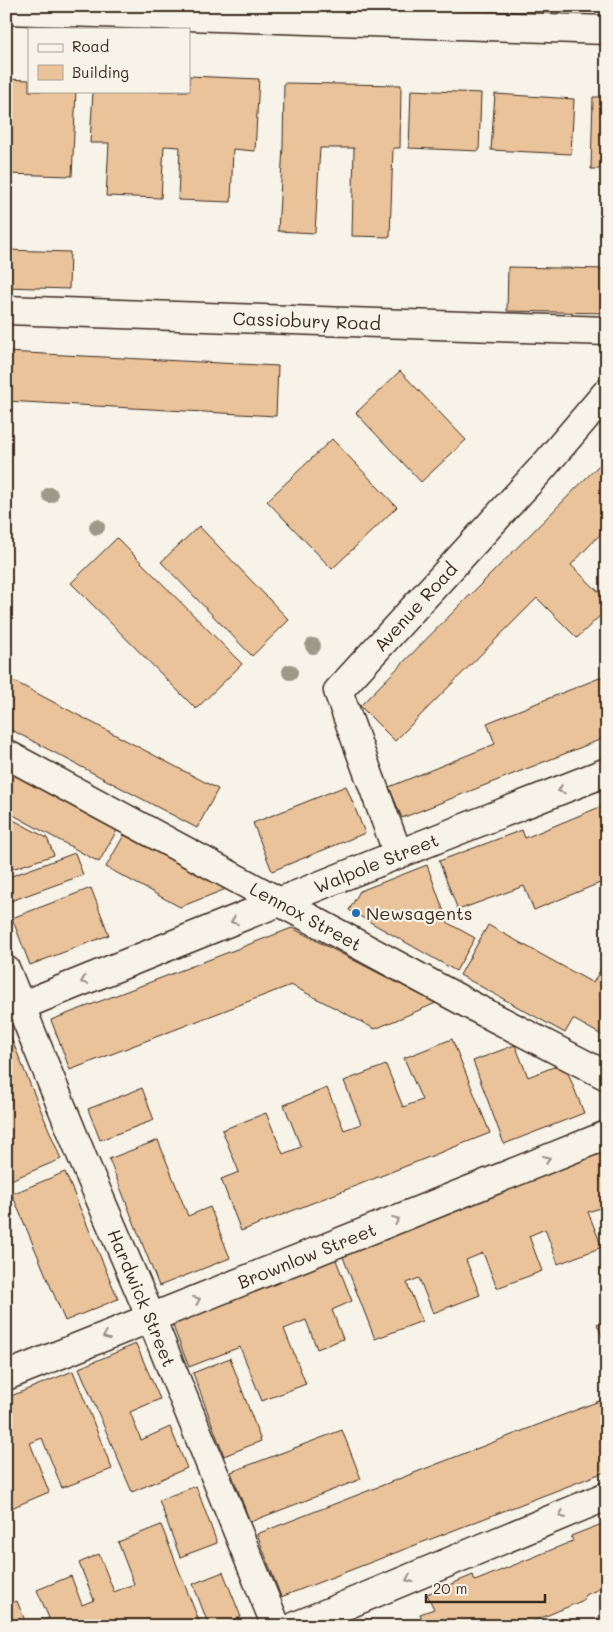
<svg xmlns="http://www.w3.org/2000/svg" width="613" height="1632" font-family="Mali,sans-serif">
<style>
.building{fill:#ebc39b;stroke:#3b2a1e}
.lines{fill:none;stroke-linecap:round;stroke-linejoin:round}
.minor-casing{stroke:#3b2a1e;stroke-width:31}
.minor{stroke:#f7f3e8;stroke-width:28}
.tree{fill:#9c9988}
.oneway{stroke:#998e83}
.poi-dot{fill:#1f6fb2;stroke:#f7f3e8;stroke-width:2}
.labels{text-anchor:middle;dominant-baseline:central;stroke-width:4.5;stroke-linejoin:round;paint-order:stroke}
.street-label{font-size:18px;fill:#3b2a1e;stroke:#f7f3e8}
.poi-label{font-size:18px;fill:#3b2a1e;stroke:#f7f3e8;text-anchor:start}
</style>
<rect width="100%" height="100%" fill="#f7f3e8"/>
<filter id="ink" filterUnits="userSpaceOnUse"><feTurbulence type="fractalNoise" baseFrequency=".02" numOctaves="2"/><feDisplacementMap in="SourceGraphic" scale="10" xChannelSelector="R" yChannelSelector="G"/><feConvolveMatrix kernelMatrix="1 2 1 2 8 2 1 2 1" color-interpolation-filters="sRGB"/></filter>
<g filter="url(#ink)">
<!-- building -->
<path class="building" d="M189,76L259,79L255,151L233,149L231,202L178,200L180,147L164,146L161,198L106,196L109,143H90L93,91H189Z
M6,79L29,80V91H76L72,176L6,174Z
M284,83L401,85L400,148H393L390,237L352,236L354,148H320L315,233L278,231L283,147Z
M411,90L481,93L479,151L409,148Z
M495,94L574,99L571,154L491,150Z
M593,97H607V169H591Z
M6,250L70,252L69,289L6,287Z
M508,267L607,269V313L507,311Z
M6,352L278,366L276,416L6,401Z
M400,371L466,440L421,482L356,413Z
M332,439L397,507L332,569L267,501Z
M607,457V527L571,565L607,600V609L577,638L537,598L395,741L360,706Z
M199,526L289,620L252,656L161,562Z
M117,538L242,664L196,709L71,583Z
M607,675V737L402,818L389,787L495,744L487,723Z
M6,677L218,789L197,828L6,727Z
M6,769L117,830L99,862L6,811Z
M346,786L365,833L272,871L253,823Z
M607,804V880L534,910L524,886L458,910L439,861L522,830L525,838Z
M6,816L47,838L54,855L6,871Z
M124,835L226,889L180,907L106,867Z
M75,853L83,875L8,902L6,878Z
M427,865L448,923L475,938L456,971L349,910L360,891Z
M91,888L109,935L30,965L12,918Z
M488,925L593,983L602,967L607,970V1038L573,1019L565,1033L460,975Z
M292,928L436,1003L375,1029L291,985L70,1070L51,1020Z
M9,1033L61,1159L6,1182V1034Z
M452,1039L490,1133L241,1231L221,1179L239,1172L222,1130L266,1113L283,1154L301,1147L284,1105L327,1088L344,1130L361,1124L344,1081L386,1065L403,1107L422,1100L404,1058Z
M515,1045L528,1077L564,1063L584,1113L504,1144L473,1061Z
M142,1088L154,1120L100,1140L88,1109Z
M158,1140L188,1216L210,1207L230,1258L159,1286L109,1159Z
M607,1149V1217L603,1207L588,1212L602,1247L558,1264L545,1229L529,1236L542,1271L497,1288L483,1253L466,1260L480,1295L433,1313L419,1278L407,1283L422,1321L375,1339L341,1252Z
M65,1172L118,1299L65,1321L12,1194Z
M334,1255L352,1301L332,1310L343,1339L317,1349L306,1320L284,1329L306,1384L262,1401L240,1347L189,1367L171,1321Z
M607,1320V1348L597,1324Z
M136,1344L160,1399L130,1412L141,1440L170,1427L187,1468L132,1492L79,1368Z
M230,1358L261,1441L224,1456L193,1373Z
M73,1371L112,1469L62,1488L42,1438L30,1443L49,1492L9,1509L6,1503V1398Z
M607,1398V1471L281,1597L257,1534Z
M342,1430L361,1479L250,1522L231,1472Z
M196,1486L217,1543L180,1557L159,1500Z
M607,1522V1586L585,1595L584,1600L522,1626H425L420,1614L434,1609L427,1594L473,1575L475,1581L497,1572L573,1541L571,1536Z
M161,1525L201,1626H30L49,1618L37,1590L71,1576L82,1605L94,1600L79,1563L99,1554L114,1592L134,1584L118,1542Z
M223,1572L241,1617L219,1626H209L193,1584Z
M17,1601L27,1626H6V1605Z"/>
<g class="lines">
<defs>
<g id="minor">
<path d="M6,10L607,30"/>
<path id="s1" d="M6,310L607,331"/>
<path id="s2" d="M6,754L474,1007L607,1076"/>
<path id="s3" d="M398,854L338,691L543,467L607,392"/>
<path id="s4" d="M6,970L83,1159L151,1318L276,1626"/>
<path id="s5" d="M6,1012C206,931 406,850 607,772"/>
<path id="s6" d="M6,1376L607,1135"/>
<path d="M296,1626L607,1496"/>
</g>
</defs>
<!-- minor casing -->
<use href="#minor" class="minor-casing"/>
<!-- minor -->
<use href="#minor" class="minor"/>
</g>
<!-- trees -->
<g class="tree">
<circle cx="50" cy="495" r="8"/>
<circle cx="97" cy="527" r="8"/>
<circle cx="313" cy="646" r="8"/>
<circle cx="290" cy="672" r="8"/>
</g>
<!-- one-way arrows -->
<defs><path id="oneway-chevron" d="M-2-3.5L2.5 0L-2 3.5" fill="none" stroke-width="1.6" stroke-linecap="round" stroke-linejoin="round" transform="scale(1.25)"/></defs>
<g class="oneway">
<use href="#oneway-chevron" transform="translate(561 790) rotate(159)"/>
<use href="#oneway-chevron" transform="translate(234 921) rotate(158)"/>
<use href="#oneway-chevron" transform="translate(84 981) rotate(158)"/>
<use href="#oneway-chevron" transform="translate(547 1159) rotate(-22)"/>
<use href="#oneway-chevron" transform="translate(396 1220) rotate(-22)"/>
<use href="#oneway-chevron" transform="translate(197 1300) rotate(-22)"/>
<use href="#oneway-chevron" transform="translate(106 1336) rotate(158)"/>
<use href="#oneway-chevron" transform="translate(562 1515) rotate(157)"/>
<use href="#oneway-chevron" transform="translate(409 1579) rotate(157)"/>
</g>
</g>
<!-- markers -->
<circle class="poi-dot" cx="356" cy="913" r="5"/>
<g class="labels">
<!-- street labels -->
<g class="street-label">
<text stroke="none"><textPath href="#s1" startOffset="301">Cassiobury Road</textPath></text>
<text stroke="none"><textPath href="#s3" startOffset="288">Avenue Road</textPath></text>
<text stroke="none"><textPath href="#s5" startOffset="399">Walpole Street</textPath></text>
<text stroke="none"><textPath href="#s2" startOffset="341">Lennox Street</textPath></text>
<text stroke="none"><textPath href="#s6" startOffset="324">Brownlow Street</textPath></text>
<text stroke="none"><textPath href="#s4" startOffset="355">Hardwick Street</textPath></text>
</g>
<!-- poi labels -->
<g class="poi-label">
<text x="366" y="913">Newsagents</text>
</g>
</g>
<!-- margin -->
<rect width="613" height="1632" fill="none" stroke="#f7f3e8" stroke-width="25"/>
<rect x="12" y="12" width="588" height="1607" fill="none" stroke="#3b2a1e" stroke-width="2" filter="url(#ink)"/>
<!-- legend -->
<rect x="28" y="28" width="162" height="65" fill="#f7f3e8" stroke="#aca397"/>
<rect x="38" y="44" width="25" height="8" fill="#f7f3e8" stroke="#aca397"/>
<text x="72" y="52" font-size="15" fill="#3b2a1e">Road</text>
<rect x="38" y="65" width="25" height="15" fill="#ebc39b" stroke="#aca397"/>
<text x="72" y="78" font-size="15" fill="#3b2a1e">Building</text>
<!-- scale -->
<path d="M426 1594v8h119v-8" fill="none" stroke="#3b2a1e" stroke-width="2.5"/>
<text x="433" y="1594" font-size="15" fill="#3b2a1e" stroke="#f7f3e8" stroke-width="4" paint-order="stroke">20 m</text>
</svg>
